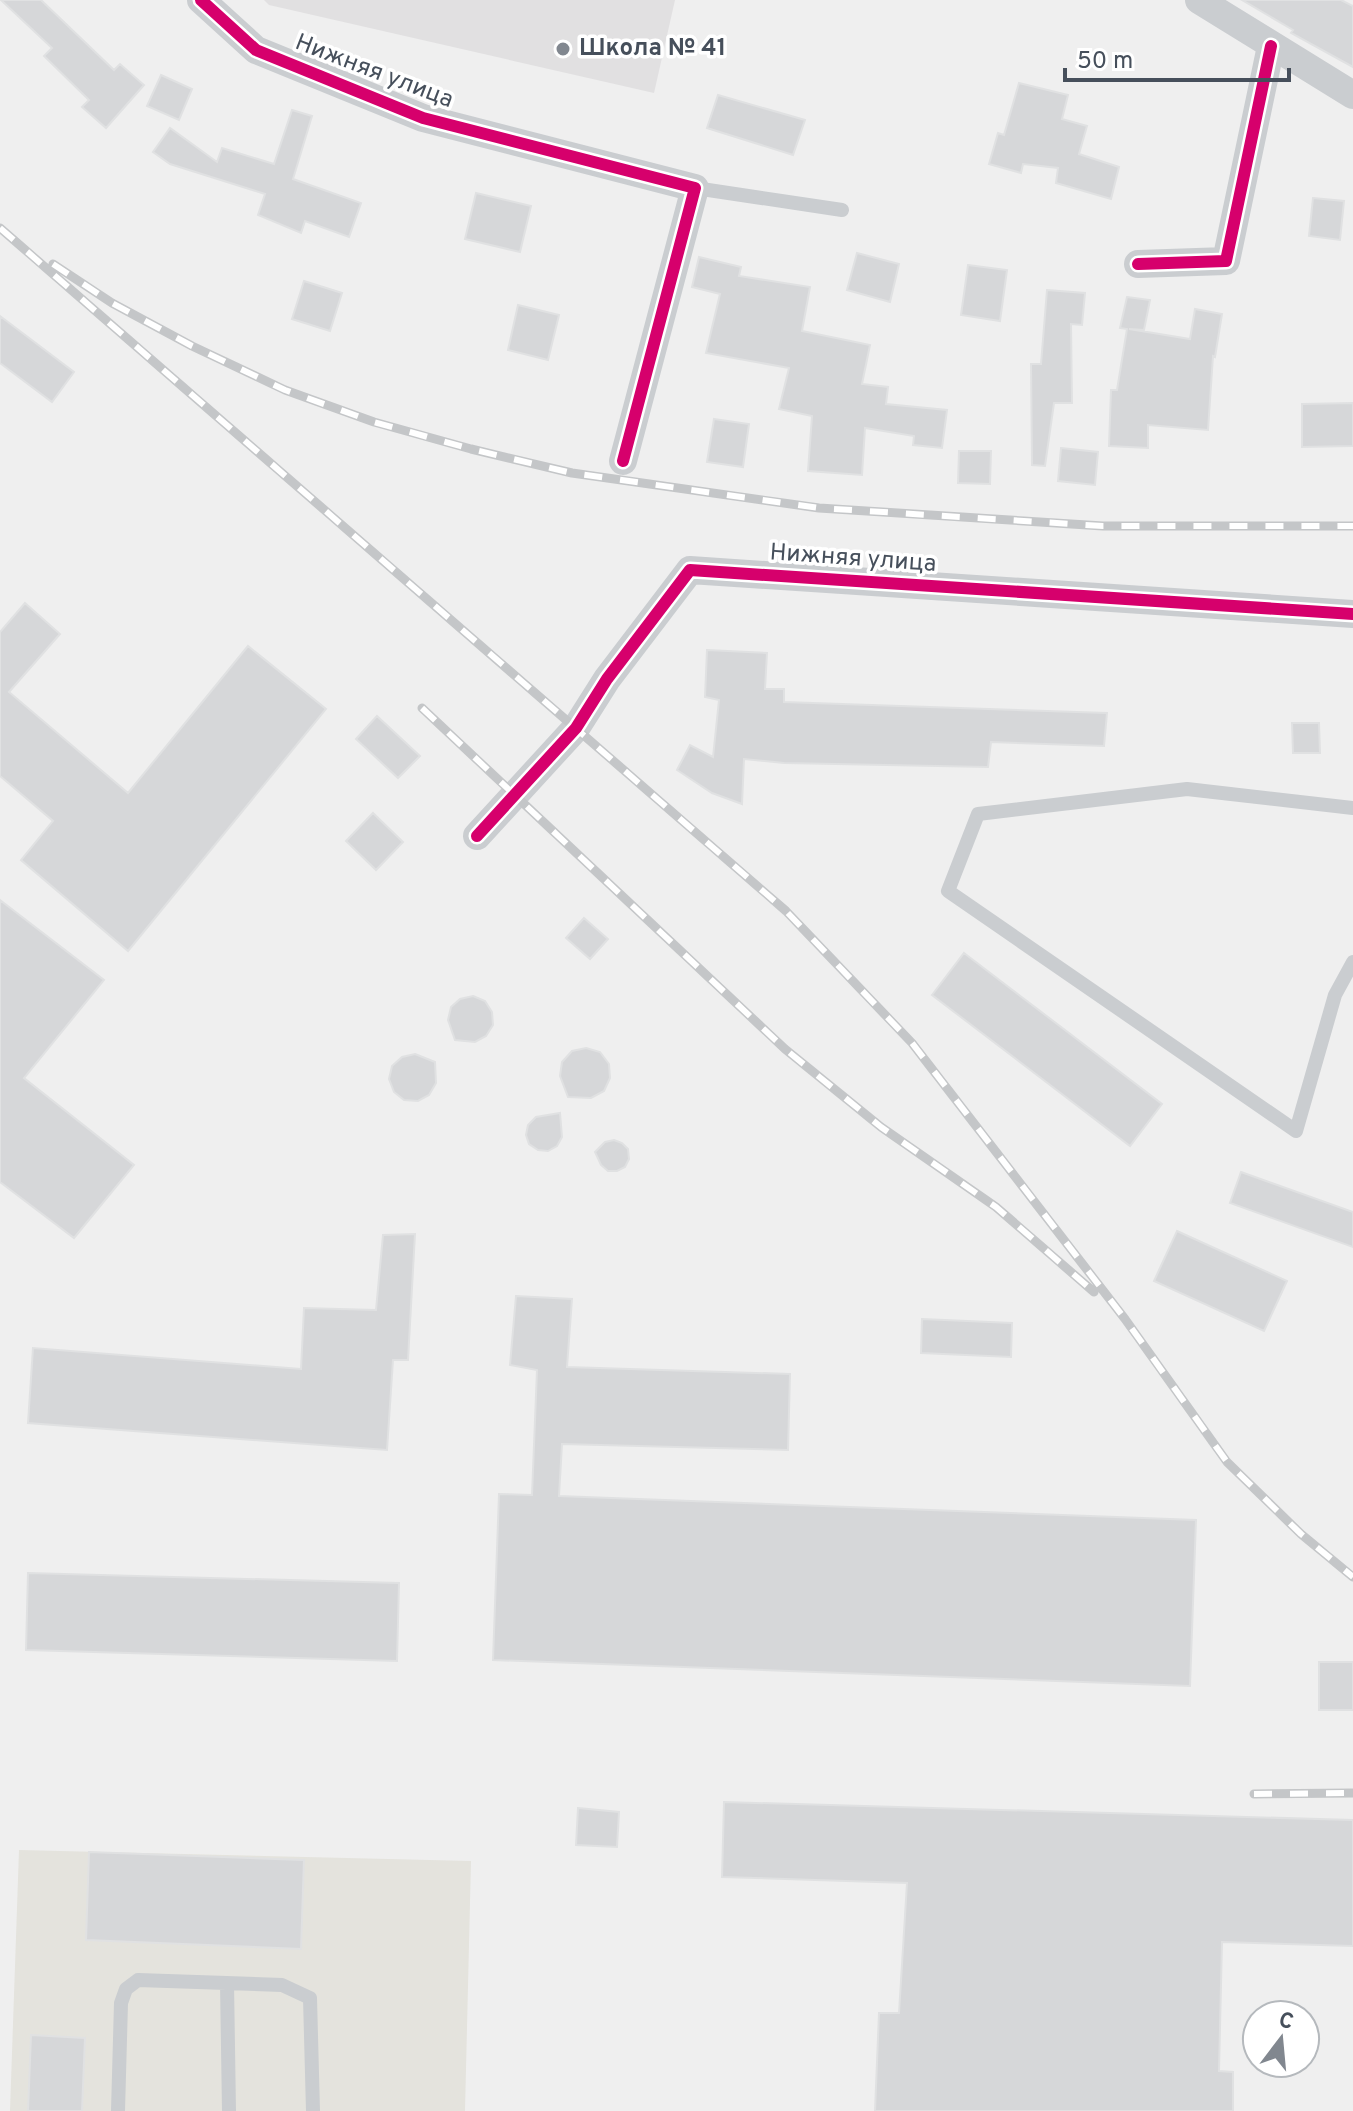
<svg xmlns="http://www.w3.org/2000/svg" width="1353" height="2111" font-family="Overpass,sans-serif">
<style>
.commercial{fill:#e4e3dd}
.education{fill:#e1e0e1}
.building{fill:#d6d7d9;stroke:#e0e1e2;stroke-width:2}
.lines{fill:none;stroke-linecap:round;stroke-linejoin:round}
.service{stroke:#cacdd0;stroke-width:14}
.minor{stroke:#cacdd0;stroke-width:28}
.rail-casing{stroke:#c4c6c8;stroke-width:9}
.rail{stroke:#fff;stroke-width:6;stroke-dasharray:18;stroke-linecap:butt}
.cycleway-casing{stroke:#fff;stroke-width:17}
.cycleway{stroke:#d6006c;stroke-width:12}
.poi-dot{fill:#81878f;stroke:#fff;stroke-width:3}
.labels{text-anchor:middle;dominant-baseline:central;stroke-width:7;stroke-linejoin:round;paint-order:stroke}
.poi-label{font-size:24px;font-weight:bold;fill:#464f5b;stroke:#fff;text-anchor:start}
.street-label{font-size:24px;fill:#464f5b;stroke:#fff}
</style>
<rect width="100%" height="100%" fill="#efefef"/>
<!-- commercial -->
<path class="commercial" d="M19,1850L471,1861L465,2111H10Z"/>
<!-- education -->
<path class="education" d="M264,0H675L654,93L269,5Z"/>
<!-- building -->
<path class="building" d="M1,0H41L114,70L120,64L144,85L106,128L82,107L89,100L44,56L52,48Z
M1242,0H1341L1353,6V67L1291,33L1293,30Z
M161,75L192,89L179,120L147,106Z
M1019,83L1068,95L1062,119L1087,126L1079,154L1119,167L1111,199L1056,183L1058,168L1023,164L1021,173L989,164L998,133L1004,135Z
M718,95L805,120L793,155L707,128Z
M292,110L312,116L293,179L361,203L349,237L305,221L301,233L258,215L265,194L170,164L153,152L170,128L217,162L222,148L274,164Z
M476,193L531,206L520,252L465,239Z
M1313,198L1344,201L1340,240L1309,236Z
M857,253L899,264L890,302L847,290Z
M699,257L741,267L739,276L810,287L802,331L870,345L862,384L888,387L886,404L947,410L942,448L913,445L914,436L865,428L862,475L808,471L812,416L779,409L789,368L706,353L720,294L692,287Z
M968,265L1007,270L1000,321L961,315Z
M304,281L342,293L330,331L292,319Z
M1047,290L1085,293L1082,325L1071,324L1072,403H1054L1045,466L1032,465L1031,364H1041Z
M1127,297L1150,300L1144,330L1129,329L1190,339L1195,309L1222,314L1215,357L1213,356L1208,430L1148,425V448L1109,446L1111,390H1117L1127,329L1120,328Z
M518,305L559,315L548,360L508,350Z
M0,316L74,372L52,402L0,363Z
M1353,403V446L1302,447V404Z
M714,419L749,424L743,467L707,462Z
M1061,448L1098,452L1095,485L1058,481Z
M959,451H991L990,484L958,483Z
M25,603L60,634L9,692L128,793L248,646L326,709L128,951L21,860L53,821L0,776V632Z
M707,650L767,653L765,689H784V702L1107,713L1104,746L991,742L988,767L784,763L744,759L742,804L712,793L677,770L690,745L713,757L719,700L705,697Z
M377,716L420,756L398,778L356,739Z
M1292,723H1319L1320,753H1293Z
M373,813L403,842L376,870L346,841Z
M0,900L104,980L24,1078L134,1165L74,1238L0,1182Z
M584,918L608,939L590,959L566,938Z
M964,953L1162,1104L1130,1146L932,995Z
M473,996L485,1001L492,1012L493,1025L486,1036L475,1042L455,1040L448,1020L451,1007L460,999Z
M586,1048L600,1052L609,1064L610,1078L604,1091L591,1098L568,1097L560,1076L562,1062L572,1051Z
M415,1054L435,1062L436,1083L429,1095L418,1101L404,1100L394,1092L389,1079L392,1066L402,1057Z
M560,1113L562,1137L557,1146L548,1151L538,1150L529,1144L526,1135L528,1125L536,1117Z
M614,1140L622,1143L628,1149L629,1159L625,1167L617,1171H608L601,1165L595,1152L605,1142Z
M1241,1172L1353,1212V1247L1230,1203Z
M1177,1231L1287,1281L1264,1331L1154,1281Z
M415,1234L408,1360H393L387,1450L28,1423L33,1348L301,1369L304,1308L376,1310L383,1235Z
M516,1296L572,1299L567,1367L790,1374L788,1450L562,1444L559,1496L1196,1520L1190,1686L493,1660L499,1494L532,1495L537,1370L510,1365Z
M922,1319L1012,1323L1011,1357L921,1353Z
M28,1573L399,1583L397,1661L26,1650Z
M1319,1662H1353V1710H1319Z
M724,1802L1353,1820V1946L1222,1942L1219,2071L1233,2072V2111H875L879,2013H899L907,1883L722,1877Z
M578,1808L619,1812L617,1847L576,1845Z
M89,1852L304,1860L301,1949L86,1940Z
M31,2035L85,2038L82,2111H28Z"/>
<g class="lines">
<!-- service -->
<path class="service" d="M695,188L842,210
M1353,808L1187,789L978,814L948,891L1296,1131L1335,995L1353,962
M227,1983L229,2111
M118,2111L121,2003L126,1989L138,1980L282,1985L310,1998L313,2111"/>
<!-- minor -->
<path class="minor" d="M201,0L256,50L423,118L695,188L623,461
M1199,0L1353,95
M1138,264L1226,261L1271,46
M477,836L576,728L607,679L690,570L1353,614"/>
<defs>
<path id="rail" d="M0,228L786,911L912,1043L1125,1319L1227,1462L1301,1534L1353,1577
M53,264L112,303L192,346L285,390L374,422L471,449L572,473L819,508L1103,526H1353
M422,708L785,1049L881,1127L996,1207L1094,1292
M1254,1794L1353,1793"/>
</defs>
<!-- rail casing -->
<use href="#rail" class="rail-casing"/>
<!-- rail -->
<use href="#rail" class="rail"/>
<defs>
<path id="cycleway" d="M201,0L256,50L423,118L695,188L623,461
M1138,264L1226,261L1271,46
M477,836L576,728L607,679L690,570L1353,614"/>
</defs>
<!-- cycleway casing -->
<use href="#cycleway" class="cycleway-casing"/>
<!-- cycleway -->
<use href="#cycleway" class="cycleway"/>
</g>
<!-- markers -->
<circle class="poi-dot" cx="563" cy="49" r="8"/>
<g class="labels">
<!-- poi labels -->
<g class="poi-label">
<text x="579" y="49">Школа № 41</text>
</g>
<!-- street labels -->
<g class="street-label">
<text transform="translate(374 72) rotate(21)">Нижняя улица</text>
<text transform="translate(853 559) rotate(4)">Нижняя улица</text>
</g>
</g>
<!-- north arrow -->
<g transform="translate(1281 2039) rotate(16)"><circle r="38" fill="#ffffff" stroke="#b5b9bd" stroke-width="2"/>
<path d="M0-6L14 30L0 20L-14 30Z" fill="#81878f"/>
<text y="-12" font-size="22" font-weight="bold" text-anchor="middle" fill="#464f5b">С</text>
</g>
<!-- scale -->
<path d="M1065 68v12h224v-12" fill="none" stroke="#464f5b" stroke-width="4"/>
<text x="1077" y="68" font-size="24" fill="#464f5b" stroke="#ffffff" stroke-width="6" paint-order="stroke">50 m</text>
</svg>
